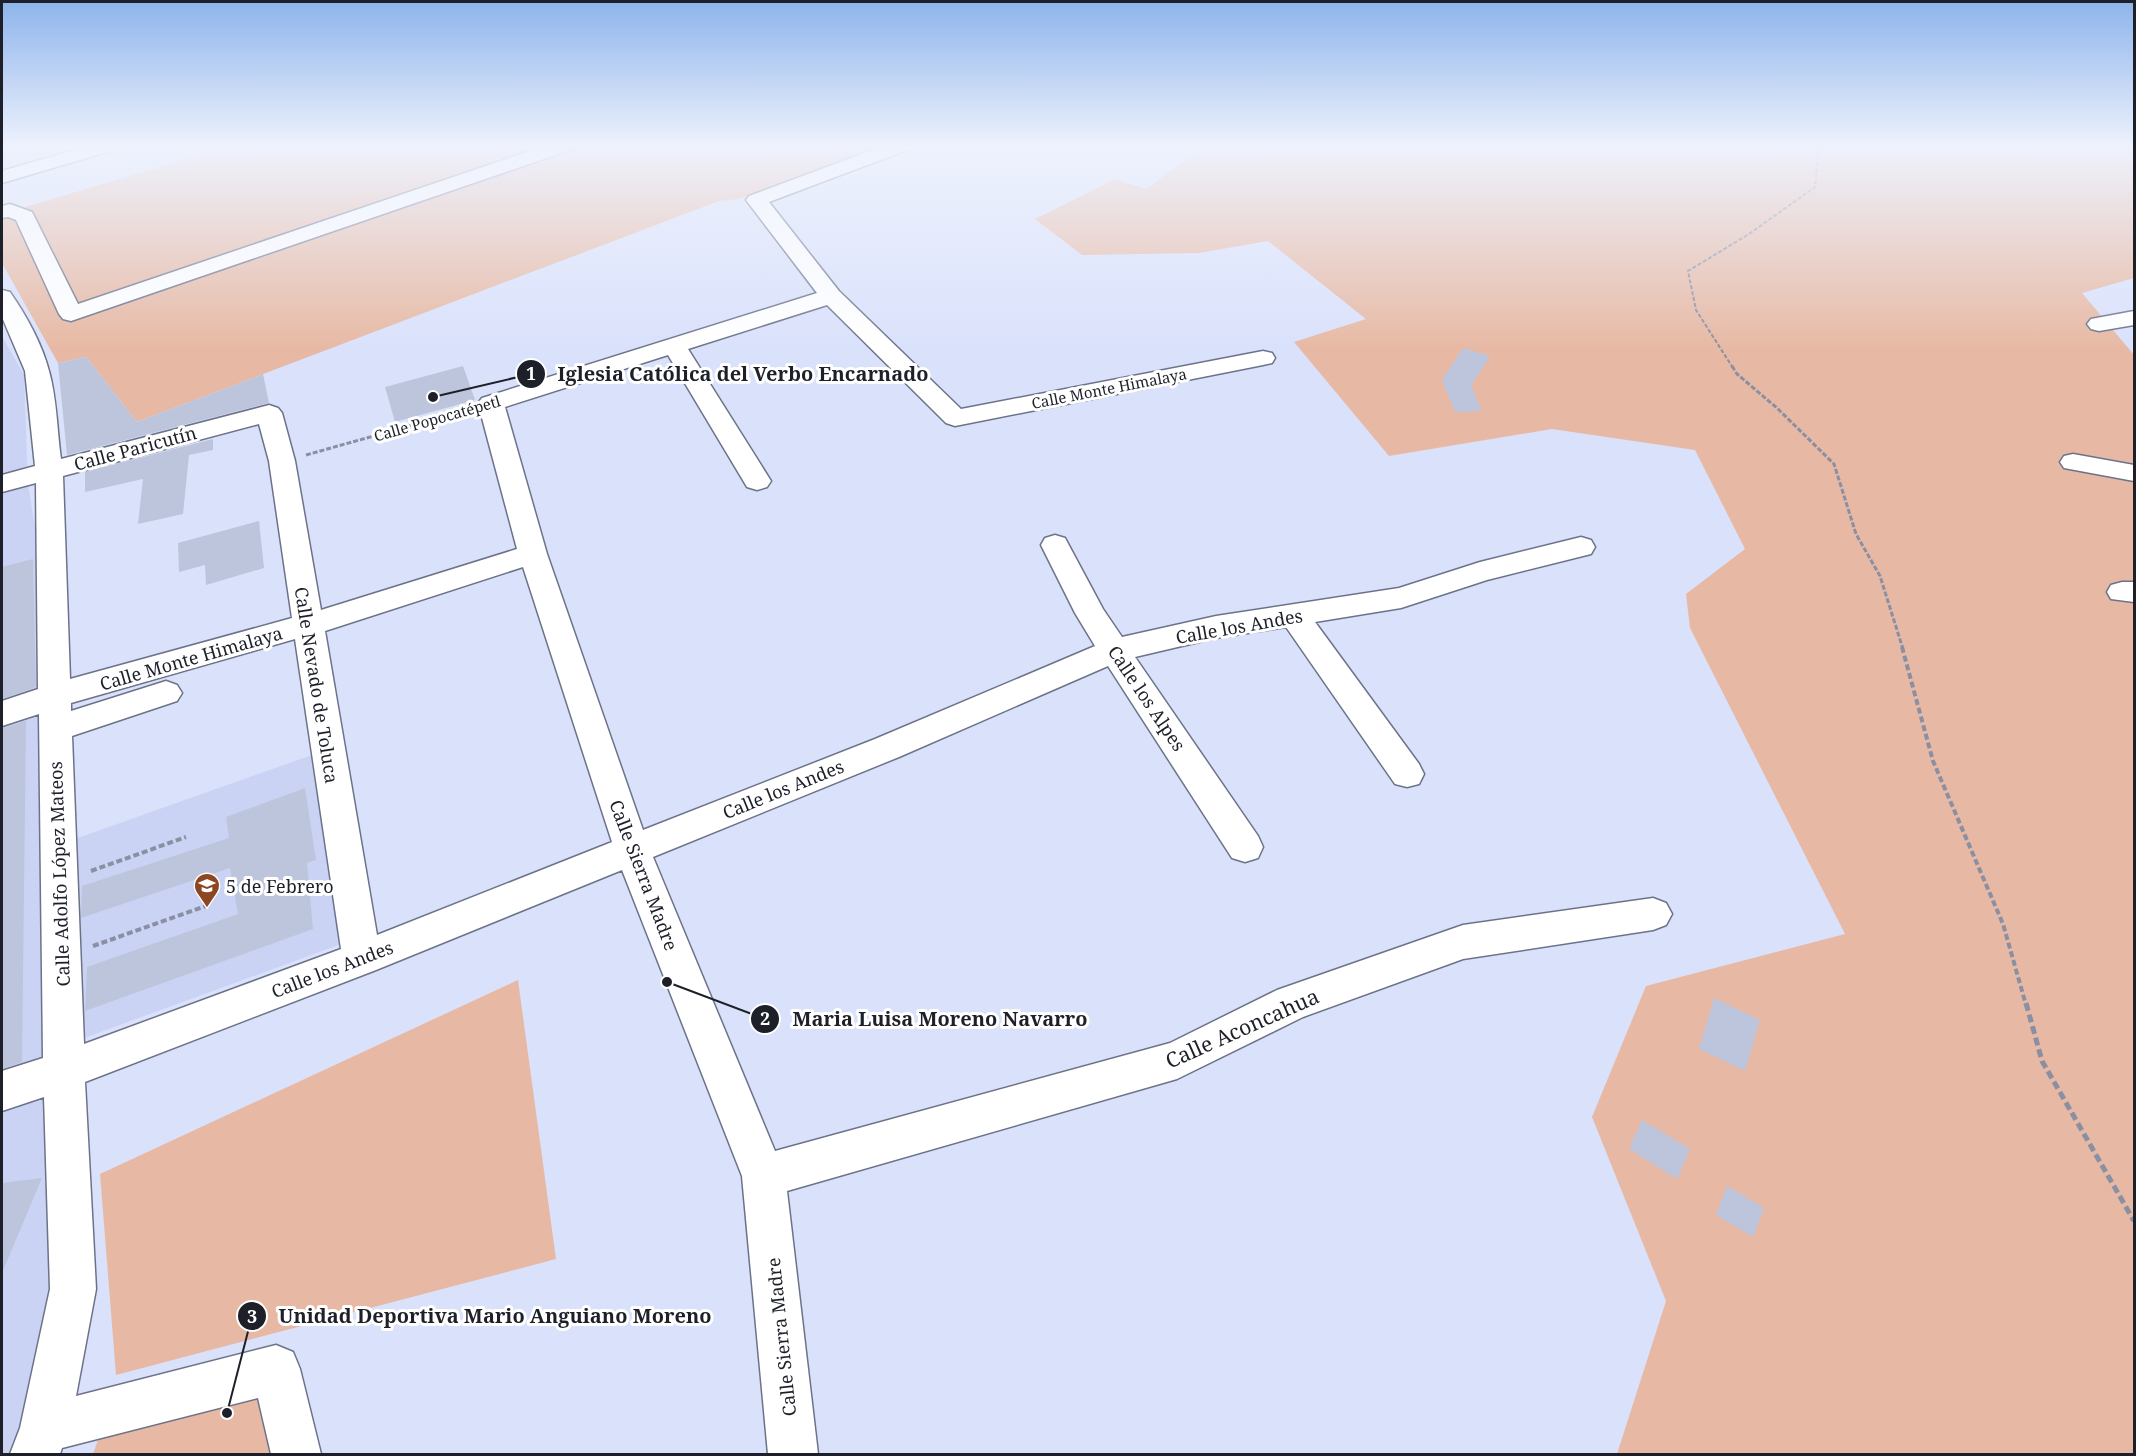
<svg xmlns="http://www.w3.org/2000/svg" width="2136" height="1456" font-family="'Noto Serif',serif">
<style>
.built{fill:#cad3f3}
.green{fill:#e7b9a4}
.building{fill:#bdc5dd}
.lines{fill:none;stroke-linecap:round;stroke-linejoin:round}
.minor-casing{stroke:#6c7389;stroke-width:3}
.path-far3{stroke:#8a8fa2;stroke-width:2;stroke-dasharray:4 2;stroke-linecap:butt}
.path-far2{stroke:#8a8fa2;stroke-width:3;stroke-dasharray:5 2;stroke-linecap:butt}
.path-far1{stroke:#8a8fa2;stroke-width:4;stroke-dasharray:6 3;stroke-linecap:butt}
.path{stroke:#8a8fa2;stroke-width:5;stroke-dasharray:8 4;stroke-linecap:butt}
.minor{fill:#fff;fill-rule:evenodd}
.labels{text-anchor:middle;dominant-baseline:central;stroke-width:6;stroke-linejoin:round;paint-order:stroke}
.far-street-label{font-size:15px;fill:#1e2029;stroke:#fff}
.street-label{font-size:18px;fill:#1e2029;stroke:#fff}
.poi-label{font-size:18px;fill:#1e2029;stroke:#fff;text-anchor:start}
.near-street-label{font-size:21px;fill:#1e2029;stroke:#fff}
.leader{fill:none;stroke:#1e2029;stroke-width:2}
.callout-dot{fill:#1e2029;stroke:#fff;stroke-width:2}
.mark-label{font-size:18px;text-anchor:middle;font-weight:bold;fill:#fff}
.callout-label{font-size:20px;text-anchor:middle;font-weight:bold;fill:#1e2029;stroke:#fff;stroke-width:6;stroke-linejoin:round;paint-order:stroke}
</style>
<rect width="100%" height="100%" fill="#dae1fb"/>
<!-- built -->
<path class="built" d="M2,146H74L2,166Z
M2,336L24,375L28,484L40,558L59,1293L31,1426L19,1454H2Z
M312,755L344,943L76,1041L75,839Z"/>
<!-- green -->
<path class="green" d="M230,146H882L739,199L719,201L137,422L86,357L58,363L2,263V214Z
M1205,146H2134V278L2082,293L2134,355V1454H1617L1666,1301L1592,1117L1646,986L1845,934L1690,628L1686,594L1745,549L1695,450L1552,429L1389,456L1294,342L1366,319L1268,241L1199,253L1082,255L1035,219L1115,179L1146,189Z
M518,980L556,1259L116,1375L100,1174Z
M266,1389L280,1454H93L99,1437Z"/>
<!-- building -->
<path class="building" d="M1463,348L1490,356L1471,386L1482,411L1455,412L1442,380Z
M86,357L137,422L263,374L269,403L67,455L58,363Z
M463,366L475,400L395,422L385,387Z
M213,439V450L189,455L183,514L138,524L143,479L85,492V472Z
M259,521L264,568L206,585L205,565L179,572L178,543Z
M33,559L36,687L2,699V567Z
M26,721L22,1062L2,1069V728Z
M305,788L316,860L307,863L313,929L85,1011L87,967L238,914L230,868L81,918L82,886L229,838L226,817Z
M1714,998L1760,1020L1745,1071L1699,1049Z
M1642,1120L1690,1149L1677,1179L1629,1149Z
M42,1178L2,1273V1183Z
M1727,1186L1764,1208L1753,1237L1716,1215Z"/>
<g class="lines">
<defs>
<path id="minor" d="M88,146H117L114,150L2,183V171Z
M545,146H573L570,150L71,321L63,319L59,314L16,220L8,217L2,218V206L10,204L32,212L78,304Z
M883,146H910L907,150L769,202L839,291L961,409L1263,351L1272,353L1275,358L1272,363L1263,365L955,426L946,423L827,305L688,349L771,481L767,487L757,490L747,487L668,355L505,407L547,554L643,830L875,739L1095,646L1075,613L1041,545L1045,538L1055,535L1065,538L1103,609L1122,637L1216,616L1399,588L1480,562L1581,537L1591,540L1595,547L1591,554L1487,580L1401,608L1315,622L1419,764L1424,774L1419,784L1407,787L1395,784L1286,627L1216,638L1135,657L1258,836L1263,847L1258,858L1245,862L1232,858L1108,666L899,757L653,857L775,1151L1170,1043L1277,990L1463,925L1653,898L1666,903L1672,914L1666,925L1653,930L1463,959L1303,1017L1177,1079L787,1191L818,1454H768L742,1176L622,870L376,970L85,1082L96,1289L76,1396L276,1345L293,1352L300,1369L321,1454H271L258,1398L62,1448L60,1454H10L20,1428L50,1289L44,1097L2,1111V1071L43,1058L39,714L2,726V701L38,689L36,483L2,492V475L35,466L25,371L2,317V290L10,292C26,315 42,344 49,371C57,399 57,431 61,459L269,405L278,408L282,413L295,461L321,610L517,549L478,403L482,398L817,293L746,200L749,196ZM259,424L269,461L292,618L70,679L63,476ZM523,567L612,842L377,935L325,631ZM295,639L341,949L84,1044L72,736L177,701L182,693L177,685L166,681L71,711V703Z
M2134,311V325L2099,331L2091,329L2087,324L2091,319Z
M2073,454L2134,465V481L2064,468L2060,462L2064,456Z
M2122,582H2134V602L2111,599L2107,592L2111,585Z"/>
</defs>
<!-- minor casing -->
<use href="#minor" class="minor-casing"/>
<!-- path-far3 -->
<path class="path-far3" d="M1733,368L1696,310L1688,271L1749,234L1815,187L1819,146"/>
<!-- path-far2 -->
<path class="path-far2" d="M1732,366L1737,374L1777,408L1834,464L1856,534L1880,576L1903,649
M306,455L466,410"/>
<!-- path-far1 -->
<path class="path-far1" d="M1902,647L1933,761L2003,924L2026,1005
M91,871L186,837
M93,946L206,906"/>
<!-- path -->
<path class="path" d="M2026,1003L2042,1061L2134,1221"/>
<!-- minor -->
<use href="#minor" class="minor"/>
</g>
<!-- sky -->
<linearGradient id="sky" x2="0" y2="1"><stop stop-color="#8db4eb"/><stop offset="0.42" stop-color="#eef2fd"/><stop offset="1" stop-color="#eef2fd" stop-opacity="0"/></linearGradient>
<rect width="2136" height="349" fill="url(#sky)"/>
<!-- icons -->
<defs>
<symbol id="school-pin" viewBox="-11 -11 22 30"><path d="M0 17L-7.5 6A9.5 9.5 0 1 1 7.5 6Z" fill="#8d4622" stroke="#fff"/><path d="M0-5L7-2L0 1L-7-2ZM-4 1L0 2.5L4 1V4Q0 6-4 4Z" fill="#fff"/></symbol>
</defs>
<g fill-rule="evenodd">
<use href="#school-pin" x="192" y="871" width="30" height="40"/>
</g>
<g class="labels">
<!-- far-street labels -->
<g class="far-street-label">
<text transform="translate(1109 388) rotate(-11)">Calle Monte Himalaya</text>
<text transform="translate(437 418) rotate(-16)">Calle Popocatépetl</text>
</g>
<!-- street labels -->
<g class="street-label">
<text transform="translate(135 448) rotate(-15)">Calle Paricutín</text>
<text transform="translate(1239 626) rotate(-10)">Calle los Andes</text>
<text transform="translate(191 658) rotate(-16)">Calle Monte Himalaya</text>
<text transform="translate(317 685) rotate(81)">Calle Nevado de Toluca</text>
<text transform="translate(1147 698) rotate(56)">Calle los Alpes</text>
<text transform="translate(783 789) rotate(-22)">Calle los Andes</text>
<text transform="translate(59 874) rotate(-92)">Calle Adolfo López Mateos</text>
<text transform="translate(644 875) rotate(69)">Calle Sierra Madre</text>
<text transform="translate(332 969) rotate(-21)">Calle los Andes</text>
<text transform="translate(781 1337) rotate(-96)">Calle Sierra Madre</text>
</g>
<!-- poi labels -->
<g class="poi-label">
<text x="226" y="886">5 de Febrero</text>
</g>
<!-- near-street labels -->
<g class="near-street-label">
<text transform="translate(1242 1028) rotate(-24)">Calle Aconcahua</text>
</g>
</g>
<!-- callouts -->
<path class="leader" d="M433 397L531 374M667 982L765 1019M227 1413L252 1316"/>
<g class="callout-dot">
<circle cx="433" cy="397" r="6"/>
<circle cx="667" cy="982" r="6"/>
<circle cx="227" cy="1413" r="6"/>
<circle cx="531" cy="374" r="15"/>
<circle cx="765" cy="1019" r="15"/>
<circle cx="252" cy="1316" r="15"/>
</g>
<g class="mark-label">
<text x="531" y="380">1</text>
<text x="765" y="1025">2</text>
<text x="252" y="1323">3</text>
</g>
<g class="callout-label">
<text x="743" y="381">Iglesia Católica del Verbo Encarnado</text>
<text x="940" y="1026">Maria Luisa Moreno Navarro</text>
<text x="495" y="1323">Unidad Deportiva Mario Anguiano Moreno</text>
</g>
<!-- border -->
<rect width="2136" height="1456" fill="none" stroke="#1e2029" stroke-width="6"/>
</svg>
